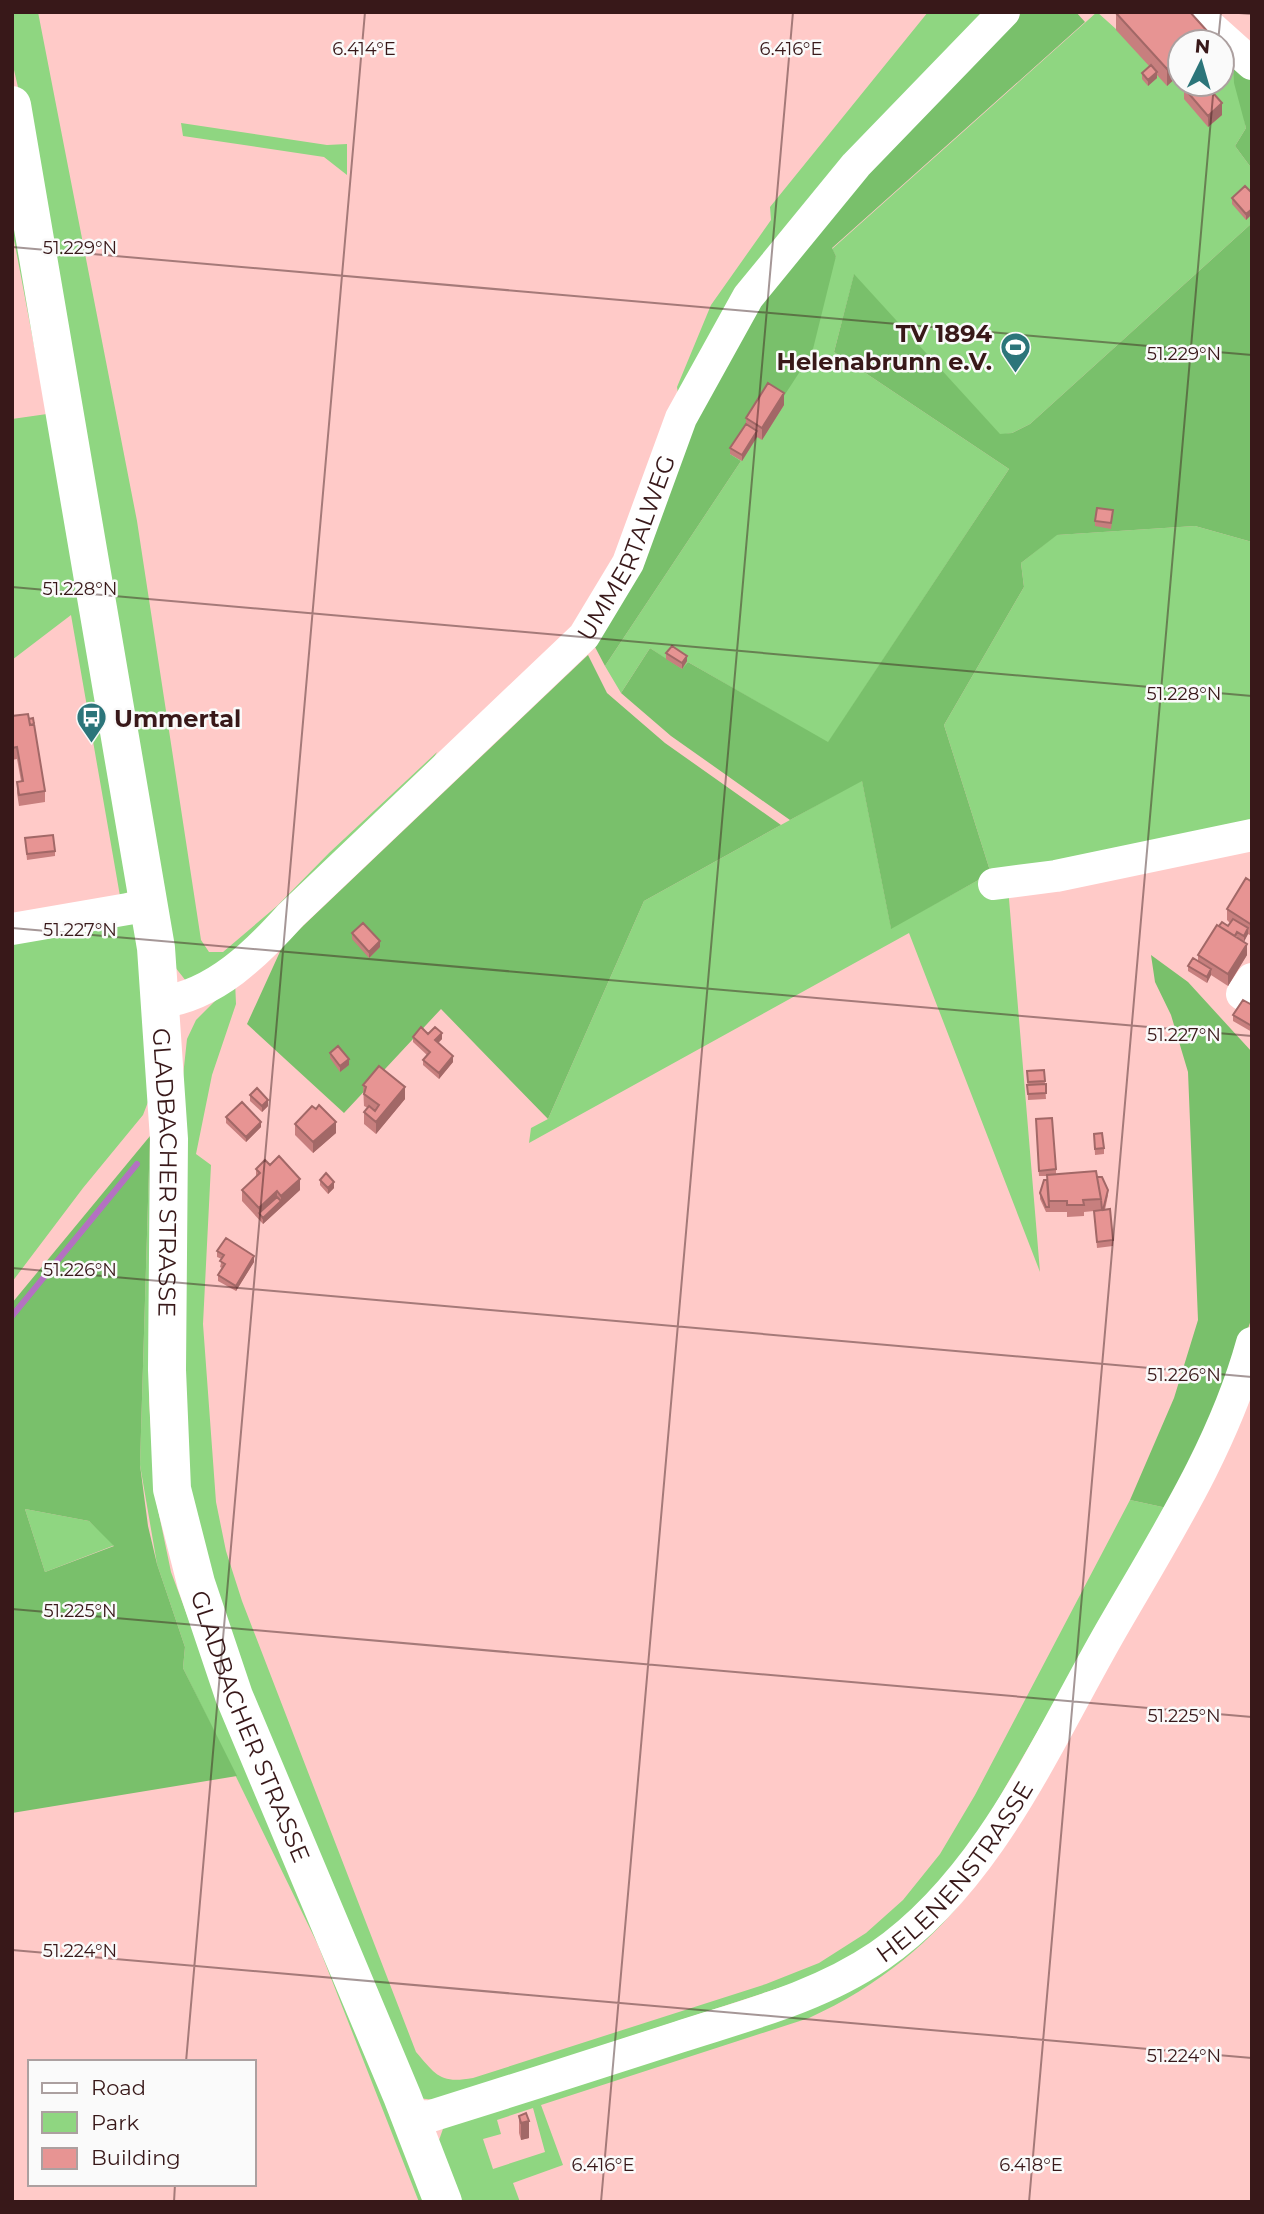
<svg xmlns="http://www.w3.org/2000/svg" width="1264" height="2214" font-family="Montserrat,sans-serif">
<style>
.green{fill:#8fd681;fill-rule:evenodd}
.forest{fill:#79c06b;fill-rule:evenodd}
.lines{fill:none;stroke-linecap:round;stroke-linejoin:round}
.stream{stroke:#b471c2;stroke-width:6}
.minor{stroke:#fff;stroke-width:32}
.major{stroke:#fff;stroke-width:38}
.wall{fill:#c77f7e}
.shaded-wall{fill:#a26867}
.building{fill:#e79493;stroke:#a26867;stroke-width:2}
.ticks{fill:none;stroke:#381819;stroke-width:2;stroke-opacity:0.45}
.labels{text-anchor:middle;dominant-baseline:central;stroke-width:5;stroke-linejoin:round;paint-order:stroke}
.poi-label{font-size:24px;font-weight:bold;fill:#381819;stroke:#fafafa;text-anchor:end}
.street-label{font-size:24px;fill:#381819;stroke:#fafafa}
.ticks-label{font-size:18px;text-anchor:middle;fill:#381819;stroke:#fafafa;stroke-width:5;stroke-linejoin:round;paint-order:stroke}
</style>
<rect width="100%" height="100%" fill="#ffcac8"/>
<!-- green -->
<path class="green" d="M12,12H38L137,521L201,940L209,952H223L277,906L329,853L437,752L427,770L222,968L186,981L175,967L27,127L12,61Z
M928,12H992L679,399L677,387L711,305L771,220L770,207Z
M1097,12L1116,29L1135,12L1180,42V84H1222V52L1233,61L1246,128L1235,146L1252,169V223L1030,424L1012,433L1000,435L854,275L834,352L1009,469L828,743L688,662L682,670L650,648L621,693L605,666L741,461L730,454L768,394L836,256L832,249Z
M181,123L327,145L347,144V175L324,157L183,136Z
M12,166L132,890L120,896L71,615L12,660V419L47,414L12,229Z
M1195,526L1252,542V842L1008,887L1040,1272L909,933L529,1143L531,1128L548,1119L644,901L862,780L891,928L982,878L992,877L944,725L1024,587L1021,563L1056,535Z
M125,918L140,926L153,1089L143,1115L83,1188L12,1282V939Z
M235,981L236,1004L212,1075L196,1154L211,1165L203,1324L216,1502L226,1551L242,1601L416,2052C436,2075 440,2084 473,2078L766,1984L819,1963L866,1933L903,1900L940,1854L975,1795L1130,1500L1167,1508L977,1836L936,1895L873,1947L819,1975L435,2100L418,2098L228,1644L184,1465L180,1104L187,1039L196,1020Z
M150,1136L154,1337L149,1401L156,1500L171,1572L201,1652L430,2202H419L318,1945L183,1668L185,1647L157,1564L140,1465Z
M25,1509L89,1521L115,1545L45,1572Z
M979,1880C933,1942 879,1986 809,2018L541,2105L563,2165L513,2183L520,2202H455L438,2143L444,2126L832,1994ZM533,2108L545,2152L493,2169L483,2139L501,2134L497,2120Z"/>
<!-- forest -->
<path class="forest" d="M1014,12H1076L1085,22L832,248L836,256L812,353L780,402L768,395L730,454L741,461L605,666L595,647L639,553L673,460L756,305L818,227Z
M1233,61L1252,77V169L1235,146L1246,128L1234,83Z
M1252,223V542L1195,526L1057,535L1021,563L1024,587L944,725L992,877L982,878L891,929L862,781L790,820L671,736L621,693L650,648L682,669L688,662L828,742L1009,469L834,352L854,274L1000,434L1012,433L1030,424Z
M588,655L607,693L665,743L781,825L644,901L548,1119L441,1009L344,1113L247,1024L283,945Z
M1151,955L1188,982L1252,1052V1317L1221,1406L1167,1508L1130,1500L1174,1398L1198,1320L1188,1072L1171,1015L1155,982Z
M150,1136L140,1465L148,1526L157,1564L185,1647L183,1668L237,1776L12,1813V1303ZM25,1509L89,1521L114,1546L45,1572Z"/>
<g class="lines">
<!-- stream -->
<path class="stream" d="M12,1316L137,1164"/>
<!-- minor -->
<g class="minor">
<path d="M1194,12L1252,64"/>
<path d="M994,884L1056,876L1252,835"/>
<path d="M12,929L151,905"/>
<path d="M1252,979L1242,994L1252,1000"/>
<path id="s1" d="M162,1002C215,995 257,953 291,915L584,636L628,563L681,418L748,297L856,165L1004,12"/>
<path id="s2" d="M410,2117L431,2116C514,2090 596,2064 679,2037C747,2015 819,1997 879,1956C988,1881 1045,1746 1109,1634C1163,1540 1223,1448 1252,1343"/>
</g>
<!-- major -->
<path class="major" id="s3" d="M12,105L156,948L169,1139L167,1370L172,1489L196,1583L234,1696L402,2096L443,2202"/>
</g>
<!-- wall -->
<path class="wall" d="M1116,13L1208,42H1180V74L1167,86L1157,75V78L1148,86L1142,79V73L1150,67L1116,30Z
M1184,88L1222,115L1208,127L1184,99Z
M1252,193V214L1246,220L1232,204V198Z
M784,405L762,440L757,437L742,461L730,454V448L746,424V418Z
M1113,515L1111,529L1095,526V521Z
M666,653L687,661L682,669L666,659Z
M12,716L45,791V802L19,806L17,793V782L21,781L17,759L12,760Z
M25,838L55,851V856L27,860Z
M1252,882V936L1248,934L1244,941L1247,955L1228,986L1211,975L1207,983L1188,971V966L1198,961V955L1219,926H1228L1230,923L1227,920V909Z
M352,933L380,947L369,958L352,939Z
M1252,1005V1032L1233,1021V1015Z
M428,1034L442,1039L438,1043L453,1062L439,1079L423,1065V1060L427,1055L413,1042V1037Z
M330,1053L349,1065L340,1072L330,1058Z
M1044,1070L1046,1099L1028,1100L1027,1071Z
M363,1085L405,1099L376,1134L364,1124V1112L368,1108L364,1106Z
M250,1095L268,1106L262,1112L250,1101Z
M226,1117L261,1127L246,1142L226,1123Z
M1036,1119L1056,1169V1174L1097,1177L1108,1195L1105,1210L1113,1240V1246L1097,1248L1094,1211L1084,1212V1216L1067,1217V1212H1046L1040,1199V1193L1047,1180V1176H1039Z
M295,1124L336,1133L313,1153L295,1135Z
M1094,1134L1104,1148V1154L1095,1155Z
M270,1165L300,1190L263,1224L242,1201V1190L256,1177V1169Z
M320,1180L334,1188L328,1194L320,1185Z
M217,1251L254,1262L236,1291L218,1281V1275L222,1268L220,1267L222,1259L217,1257Z
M519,2116L529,2138L521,2140L519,2133Z"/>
<!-- shaded-wall -->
<path class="shaded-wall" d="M1208,32V42H1197Z
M1180,57V74L1167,86V69Z
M1157,72V78L1148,86V80Z
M1222,103V115L1208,127V116Z
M1252,209V214L1246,220V214Z
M784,393V405L762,440V428Z
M757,431V437L742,461V455Z
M687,656V661L682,669V663Z
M1248,928V934L1244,942V936Z
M380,941V947L369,958V952Z
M1247,944V955L1228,986V974Z
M1211,969V975L1207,983V977Z
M442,1033V1039L435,1046V1040Z
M453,1056V1062L439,1079V1073Z
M349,1059V1065L340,1072V1066Z
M405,1087V1099L376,1134V1122Z
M268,1100V1106L262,1112V1106Z
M261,1122V1127L246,1142V1137Z
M336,1122V1133L313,1153V1142Z
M300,1179V1190L263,1224V1218L281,1201V1196Z
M334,1182V1188L328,1194V1188Z
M277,1191V1202L259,1213V1208Z
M254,1256V1262L236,1291V1286Z
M529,2121V2138L521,2140V2123Z"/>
<!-- building -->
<path class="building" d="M1117,12H1190L1208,32L1197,42H1180V57L1167,69L1116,13Z
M1151,65L1157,72L1148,80L1142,73Z
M1188,84H1205L1222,103L1208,116L1184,88Z
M1245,186L1252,193V209L1246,214L1232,198Z
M768,383L784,393L762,428L746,418Z
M746,424L757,431L742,455L730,448Z
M1097,508L1113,510L1111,523L1095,521Z
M672,646L687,656L682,663L666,653Z
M28,714L30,725L34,724L45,791L19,795L17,782L23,781L17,747L12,748V716Z
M33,718L34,724L30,725L29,719Z
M53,835L55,851L27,854L25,838Z
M1246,878L1252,882V925L1227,909Z
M1233,919L1248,928L1244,936L1237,932L1235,936L1219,926L1222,922L1228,926Z
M363,923L380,941L369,952L352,933Z
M1217,925L1247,944L1228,974L1198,955Z
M1193,958L1211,969L1207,977L1188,966Z
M1243,1000L1252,1005V1026L1233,1015Z
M421,1027L428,1034L435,1027L442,1033L435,1040L453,1056L439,1073L423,1060L430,1052L413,1037Z
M338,1046L349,1059L340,1066L330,1053Z
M379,1066L405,1087L376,1122L364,1112L369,1106L375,1111L379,1105L364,1094L366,1087L363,1085Z
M1044,1070L1045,1081L1028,1082L1027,1071Z
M1046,1084V1093L1028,1094L1027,1085Z
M257,1088L268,1100L262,1106L250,1095Z
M242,1102L261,1122L246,1137L226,1117Z
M319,1105L336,1122L313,1142L295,1124L312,1106L316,1109Z
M1052,1118L1056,1169L1039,1171L1036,1119Z
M1102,1133L1104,1148L1095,1149L1094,1134Z
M279,1156L300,1179L281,1196L277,1191L259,1208L242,1190L260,1173L256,1169L265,1160L270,1165Z
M1096,1171L1101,1199L1083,1200L1084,1205H1067V1201H1049L1047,1175Z
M326,1173L334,1182L328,1188L320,1180Z
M1097,1177H1102L1108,1190L1103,1210L1110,1209L1113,1240L1097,1242L1094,1211L1102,1210L1101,1199Z
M1044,1180H1047L1049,1207H1046L1040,1193Z
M277,1197L281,1201L263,1218L259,1213Z
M226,1238L254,1256L236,1286L218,1275L225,1264L220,1261L224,1255L217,1251Z
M526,2113L529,2121L521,2123L519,2116Z"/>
<!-- ticks -->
<path class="ticks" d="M1226,12L1252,14M1218,42L1221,12M12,247L1252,355M12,587L1252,696M12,928L1252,1036M12,1268L1252,1377M12,1609L1252,1717M12,1950L1252,2058M186,2062L365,12M174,2202L175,2184M601,2202L793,12M1029,2202L1214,84"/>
<!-- icons -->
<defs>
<symbol id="stadium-pin" viewBox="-11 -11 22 30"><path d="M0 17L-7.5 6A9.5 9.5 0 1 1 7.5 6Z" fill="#2c757a" stroke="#fafafa"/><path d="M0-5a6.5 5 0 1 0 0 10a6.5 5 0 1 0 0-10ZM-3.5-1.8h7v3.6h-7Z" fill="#fff"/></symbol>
<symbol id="bus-pin" viewBox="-11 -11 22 30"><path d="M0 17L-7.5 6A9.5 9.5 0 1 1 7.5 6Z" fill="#2c757a" stroke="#fafafa"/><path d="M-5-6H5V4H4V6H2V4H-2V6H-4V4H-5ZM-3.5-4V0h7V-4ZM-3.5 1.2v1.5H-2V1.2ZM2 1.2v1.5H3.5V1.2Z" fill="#fff"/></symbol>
</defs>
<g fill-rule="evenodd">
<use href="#stadium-pin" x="998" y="330" width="35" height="47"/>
<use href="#bus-pin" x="74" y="700" width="35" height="47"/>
</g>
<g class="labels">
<!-- poi labels -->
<g class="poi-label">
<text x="992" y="333">TV 1894<tspan x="992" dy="28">Helenabrunn e.V.</tspan></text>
<text x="114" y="718" text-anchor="start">Ummertal</text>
</g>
<!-- street labels -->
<g class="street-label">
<text stroke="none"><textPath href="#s1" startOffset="662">UMMERTALWEG</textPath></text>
<text stroke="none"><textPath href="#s3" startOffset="1080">GLADBACHER STRASSE</textPath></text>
<text stroke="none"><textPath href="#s3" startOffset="1647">GLADBACHER STRASSE</textPath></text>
<text stroke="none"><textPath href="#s2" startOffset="612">HELENENSTRASSE</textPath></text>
</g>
</g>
<g class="ticks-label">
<text x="364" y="55">6.414°E</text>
<text x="791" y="55">6.416°E</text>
<text x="80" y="254">51.229°N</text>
<text x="1184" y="360">51.229°N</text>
<text x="80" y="595">51.228°N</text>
<text x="1184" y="700">51.228°N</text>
<text x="80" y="936">51.227°N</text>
<text x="1184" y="1041">51.227°N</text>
<text x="80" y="1276">51.226°N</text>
<text x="1184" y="1381">51.226°N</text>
<text x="80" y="1617">51.225°N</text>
<text x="1184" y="1722">51.225°N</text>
<text x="80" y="1957">51.224°N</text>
<text x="1184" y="2062">51.224°N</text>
<text x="603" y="2171">6.416°E</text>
<text x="1031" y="2171">6.418°E</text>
</g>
<!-- border -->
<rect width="1264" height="2214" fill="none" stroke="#381819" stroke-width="28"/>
<!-- legend -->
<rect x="28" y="2060" width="228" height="126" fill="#fafafa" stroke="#aca0a0" stroke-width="2"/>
<rect x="42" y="2083" width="35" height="10" fill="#ffffff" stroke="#aca0a0" stroke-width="2"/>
<text x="91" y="2095" font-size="21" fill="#381819">Road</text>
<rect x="42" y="2112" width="35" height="21" fill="#8fd681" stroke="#aca0a0" stroke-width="2"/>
<text x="91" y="2130" font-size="21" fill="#381819">Park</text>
<rect x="42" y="2148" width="35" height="21" fill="#e79493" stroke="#aca0a0" stroke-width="2"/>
<text x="91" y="2165" font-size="21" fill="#381819">Building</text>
<!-- north arrow -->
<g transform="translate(1201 63) rotate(5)"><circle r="33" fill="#fafafa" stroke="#aca0a0" stroke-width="2"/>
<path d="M0-5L12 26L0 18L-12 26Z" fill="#2c757a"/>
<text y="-10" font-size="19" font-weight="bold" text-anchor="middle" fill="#381819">N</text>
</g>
</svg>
